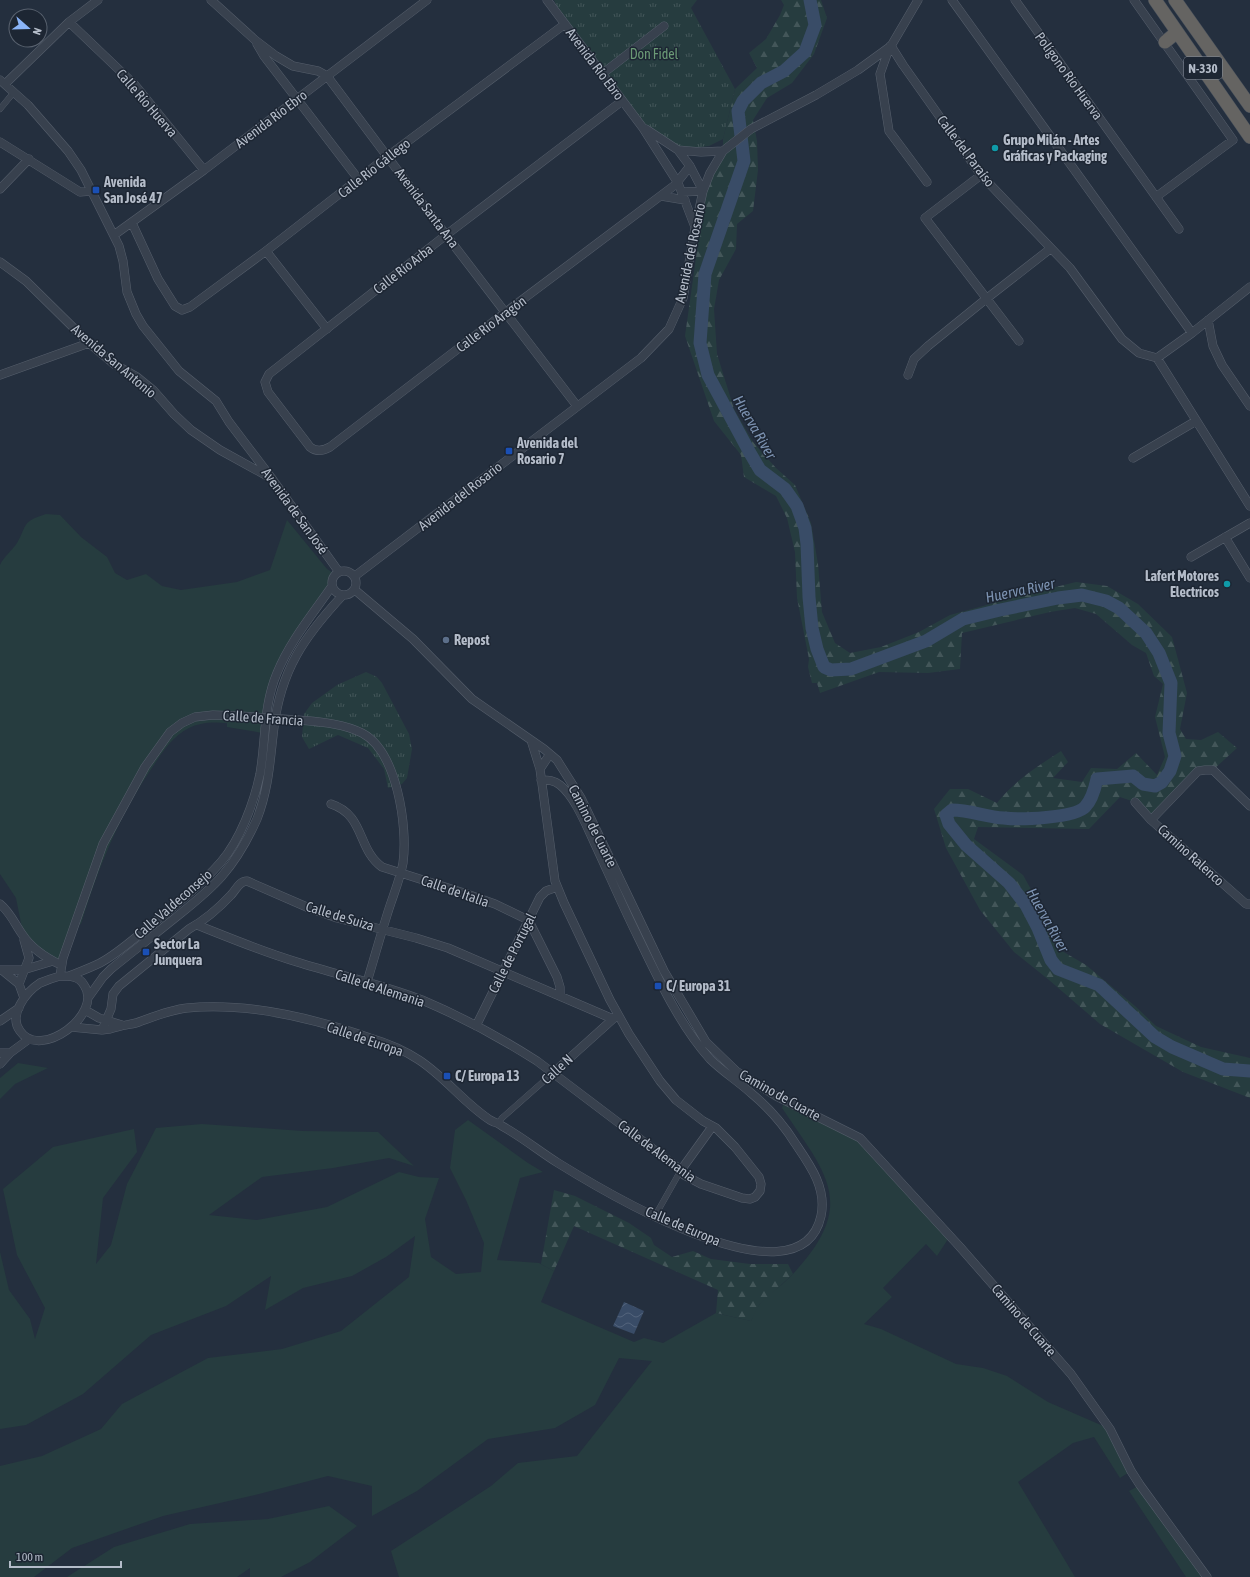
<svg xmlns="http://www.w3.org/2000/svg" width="1250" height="1577" font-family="'Asap Condensed',sans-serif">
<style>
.grass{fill:#263c3f}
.forest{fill:url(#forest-firs)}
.park{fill:url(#park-tufts)}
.water{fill:url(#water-waves)}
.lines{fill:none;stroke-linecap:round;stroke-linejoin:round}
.river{stroke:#394c67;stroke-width:13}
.pedestrian-casing{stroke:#565f6c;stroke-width:6}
.minor-casing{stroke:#565f6c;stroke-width:9}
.trunk-casing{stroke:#434c59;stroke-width:14}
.pedestrian{stroke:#38414e;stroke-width:5.5}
.minor{stroke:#38414e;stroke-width:8}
.trunk{stroke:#656462;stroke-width:13}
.minor-bridge-casing{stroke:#565f6c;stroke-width:9;stroke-linecap:butt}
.minor-bridge{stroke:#38414e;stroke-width:8}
.culture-dot{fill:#0f9aa8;stroke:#1d2633;stroke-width:1.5}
.transit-dot{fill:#1a4fb4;stroke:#1d2633;stroke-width:1.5}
.service-dot{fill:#5c6f8a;stroke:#1d2633;stroke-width:1.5}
.labels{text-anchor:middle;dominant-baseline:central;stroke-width:3;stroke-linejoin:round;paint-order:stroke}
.shield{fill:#1d2633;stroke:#878f9c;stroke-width:1}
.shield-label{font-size:13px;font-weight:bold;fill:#b4bcc9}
.park-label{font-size:14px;fill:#6b9a76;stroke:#1d2633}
.street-label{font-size:14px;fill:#b4bcc9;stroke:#1d2633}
.poi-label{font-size:14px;font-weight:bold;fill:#b4bcc9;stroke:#1d2633;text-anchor:start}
.water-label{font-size:15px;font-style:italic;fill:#7c92b1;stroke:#1d2633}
</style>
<defs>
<pattern id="forest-firs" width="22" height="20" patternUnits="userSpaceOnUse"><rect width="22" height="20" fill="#263c3f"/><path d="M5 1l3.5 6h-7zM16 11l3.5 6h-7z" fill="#435659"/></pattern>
<pattern id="park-tufts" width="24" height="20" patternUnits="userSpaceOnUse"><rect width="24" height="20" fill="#263c3f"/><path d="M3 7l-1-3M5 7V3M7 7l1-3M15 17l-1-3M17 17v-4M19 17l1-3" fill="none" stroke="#435659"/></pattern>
<pattern id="water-waves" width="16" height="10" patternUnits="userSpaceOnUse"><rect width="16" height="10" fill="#394c67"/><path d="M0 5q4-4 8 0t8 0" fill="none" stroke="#53647b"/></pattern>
</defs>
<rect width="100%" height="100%" fill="#242f3e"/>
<!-- grass -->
<path class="grass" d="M46,514L60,515L81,537L107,557L115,573L127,580L146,574L162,586L181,590L237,582L270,570L287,520L327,569L335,574L332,582V586L276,674L263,733L227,727V723C214,722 201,722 189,728C173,736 163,751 154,765C119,815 99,866 81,924L75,923L61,965L24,938L16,898L0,874V565C4,556 12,551 17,543C28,524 21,522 46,514Z
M18,1063L48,1068L15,1084L0,1099V1078Z
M785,1099L860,1138L950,1236L937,1256L926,1244L883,1288L892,1297L864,1324L881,1329L956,1364L983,1368L1007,1376L1048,1402L1110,1429L1131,1471L1120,1478L1094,1437L1073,1443L1018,1482L1075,1577H399L391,1551L491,1486L518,1463L577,1456L652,1361L619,1358L595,1405L555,1428L488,1439L417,1491L372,1516V1486L328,1476L259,1494L163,1516L72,1548L34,1577H0V1466L42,1456L101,1429L122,1404L208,1358L282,1349L341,1331L409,1277L415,1236L386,1257L352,1276L303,1288L265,1310L271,1276L226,1306L151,1335L83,1394L26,1425L0,1429V1252L9,1290L30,1319L35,1339L45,1308L17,1255L3,1189L53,1147L134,1129L137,1152L103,1198L96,1264L111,1245L127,1184L156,1128L202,1124L303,1131L378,1132L414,1166L389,1158L333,1168L262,1177L209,1215L257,1220L327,1207L399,1172L419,1177L439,1178L425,1219L431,1257L456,1274L481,1272L484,1243L466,1200L450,1168L455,1130L468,1120L528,1163L543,1172L520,1178L497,1260L539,1263L554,1271L541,1302L634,1342L644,1338L663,1343L716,1313L751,1321C753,1316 756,1309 759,1305C769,1293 783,1285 793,1274C858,1204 827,1175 782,1108Z
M1140,1485L1207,1577H1186L1129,1491Z
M329,1506L357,1526L310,1562L281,1577H250V1568L237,1577H67L114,1547L190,1524L268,1519Z"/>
<!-- forest -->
<path class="forest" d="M781,0H821L827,18L814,54L792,83L767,98L753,120L757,141L758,170L753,211L737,224L736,249L719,280L714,309L717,354L734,409L753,442L776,468L795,485L811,523L818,564L822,612L835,643L850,653L881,647L919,632L950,615L1027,594L1076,582L1107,586L1138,604L1172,637L1187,693L1180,729L1186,739L1201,740L1218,732L1237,748L1213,770H1205L1151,820L1135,802L1120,797L1089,829L978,827L974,839L1023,875L1038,902L1062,951L1086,965L1135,1006L1156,1026L1201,1047L1250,1058V1098L1183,1072L1100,1024L1049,980L1014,952L980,910L946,848L934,809L950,789H968L997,803C1014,781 1038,766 1061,751L1068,762L1053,778L1082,782L1091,768L1117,769L1136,753L1157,775L1165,757L1155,717L1163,684L1154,676L1146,653L1132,645L1096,614L1075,608L1050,612L962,633L960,669L928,673L879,672L820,693L817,683H812L808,667L809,659L797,598L795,552L787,518L776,496L744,477L741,455L714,421L685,336L704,201L703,191L723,151V139L735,89L757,68L749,53L766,39L780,15L784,5Z
M554,1190L575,1196L629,1223L651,1238L654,1245L672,1257L693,1251L711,1259L750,1264H788L793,1274L759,1305L751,1321L716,1313L718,1290L574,1226L554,1271L541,1264Z"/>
<!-- park -->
<path class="park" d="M554,0H697L691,8L735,89L723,139L709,146L678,150L643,128L565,24Z
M366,672L377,677L382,683L409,734L412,749L407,778L402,784L388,788L384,769L368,748L338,735L309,749L302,737L304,714L312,703L337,685Z"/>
<!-- water -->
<path class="water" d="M624,1302L644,1311L634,1334L613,1326Z"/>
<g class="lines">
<!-- river -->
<path class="river" d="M810,0L815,25L805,52L784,71L761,83L743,101L738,111L744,161L705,274L700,343L708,375L750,453L760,470L785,489L797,506L805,528L807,544L809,597L812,628L817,649L824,667L831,670L851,669L926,641L963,619L1000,610L1058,598L1082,595L1106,601L1119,608L1146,633L1159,653L1171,683L1169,733L1175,756L1170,771L1162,782L1155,786L1143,784L1133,776L1097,779C1095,788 1092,800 1085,807C1075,818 1019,820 1004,818C986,817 970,810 952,810L946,815L949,824L966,845L1009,883L1026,905L1038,928L1051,960L1058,969L1099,985L1155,1037L1172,1047L1223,1069L1250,1071"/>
<defs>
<path id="pedestrian" d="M0,109L14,92
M498,1124L502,1118L553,1073
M655,1216L681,1170"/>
<path id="minor" d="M211,0L255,40L276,56L293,66L318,71L327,76L446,235L577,406
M547,0L643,128L678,183L695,227
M952,0L1192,333
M1015,0L1179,229
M1134,0L1233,140L1156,197
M69,22L135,85L204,170
M257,44L264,56L359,180
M890,46L880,74L889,131L927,182
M891,46L903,65L981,175L1070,268L1122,339L1139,353L1157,358L1250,506
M602,74L664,26
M0,80L28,105L68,151L81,170L119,246L123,261L127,292L136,314L143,326L179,371L216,401L229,422L273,480L339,572
M5,84L69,22L98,0
M622,101L446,235L269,374L265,382L268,392L310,447C316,452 323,451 330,447L502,315L675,185L690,166
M646,129L678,150L701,152L723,151
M0,142L80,192L92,191
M678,150L690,166L703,191
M981,175L925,218L1019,341
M0,189L29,159
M682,192L703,191
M661,196L685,200
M132,223L158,279L175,306L182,310L190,307L266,251L388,156L565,24
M114,235L204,170L427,0
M266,251L327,329
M0,262L26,281L89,343L114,364L137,377L153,390L174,414L191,430L220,450L269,477
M1208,320L1213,346L1222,365L1250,406
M1157,358L1192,333L1250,287
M0,375L89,343
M908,375L914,359L928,346L986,299L1050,249
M1133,458L1196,421
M1225,537L1250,578
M1191,557L1250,523
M332 583a12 12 0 1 1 24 0a12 12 0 1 1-24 0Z
M355,576L641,358L669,329L683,298L695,228L703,191L710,173L723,151L751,129L816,95L858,70L891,46L918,0
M355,590L413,639L472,699L544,749L557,760L581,798L664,971L706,1042L736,1071L776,1096L860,1138L960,1247L1071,1374L1110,1429L1131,1471L1140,1485L1207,1577
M297,720C319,722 342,723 362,733C397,751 408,827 403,863C400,880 392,898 387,915C380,937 374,959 367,982
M540,769L550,754
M1135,802L1151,820L1246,904H1250
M331,804C365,815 357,849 382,867L464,893L495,904L524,918L529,921L557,977L560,987V995
M1151,820L1198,771L1205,770H1213L1250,806
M0,904C10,912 15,924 22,934C31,948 46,958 61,965
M197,925C230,938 263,952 297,962C338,975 381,984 422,1000C462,1017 501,1038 537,1061L681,1170L684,1175L701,1184L742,1198L750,1199L755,1197L760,1191L761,1184L759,1177L735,1147L716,1128L703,1121L676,1100L660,1081L629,1034L610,1000L564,903L555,881L540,769L531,740
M0,970H23L53,961
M3,971L19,984L24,998
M60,976L63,958L103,844L145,767L170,732L182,723L195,717L213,715L241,716
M60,976C70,976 79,976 84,985C104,1014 40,1061 20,1031C8,1015 26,992 40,983C47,980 53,978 60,976Z
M69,976C79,972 90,968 100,963C117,954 131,941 146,929C172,908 199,887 221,862C240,840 254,803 260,774C266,740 263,706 277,673C290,641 312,615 332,586
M19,984L29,958L24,940
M88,998L103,977L111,969C132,952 154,935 175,918C191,905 208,892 222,876C237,859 248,839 257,819C269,788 270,760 274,727C281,670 304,637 342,596
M85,1010L99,1018L122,1025
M0,1021L19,1008
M476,1026L540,897L546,891L557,887
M71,1027L102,1030L110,1029C119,1026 127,1025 136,1023C153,1017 169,1010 187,1008C248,1002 313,1018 370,1038C387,1043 404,1050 419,1060C445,1077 464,1103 490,1120C499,1125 493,1120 502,1126C522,1137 539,1151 558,1163C600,1189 800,1311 821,1216C827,1188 810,1165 795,1143C783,1124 768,1107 751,1093C738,1081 723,1072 710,1059C680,1026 658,978 639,939C623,907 609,874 594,842C586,825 575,797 560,785C554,780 548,780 541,780
M102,1030L111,1009L113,994L119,986L189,929C205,920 219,908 231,895C236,890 239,881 247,881L309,908L337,918L416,938L448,948L613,1019
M0,1053H10L29,1039
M0,1064L10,1053
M553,1073L613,1019L617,1016
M681,1170L712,1127"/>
<path id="trunk" d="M1155,0L1250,137
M1175,0L1250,106
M1165,42L1177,32"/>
</defs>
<!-- pedestrian casing -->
<use href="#pedestrian" class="pedestrian-casing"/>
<!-- minor casing -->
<use href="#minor" class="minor-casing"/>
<!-- trunk casing -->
<use href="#trunk" class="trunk-casing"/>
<!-- pedestrian -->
<use href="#pedestrian" class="pedestrian"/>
<!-- minor -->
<use href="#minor" class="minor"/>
<!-- trunk -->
<use href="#trunk" class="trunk"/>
<defs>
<path id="minor-bridge" d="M241,716L297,720"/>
</defs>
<!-- minor-bridge casing -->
<use href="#minor-bridge" class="minor-bridge-casing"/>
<!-- minor-bridge -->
<use href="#minor-bridge" class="minor-bridge"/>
</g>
<!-- markers -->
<g class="culture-dot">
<circle cx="995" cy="148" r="4"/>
<circle cx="1227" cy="584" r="4"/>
</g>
<g class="transit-dot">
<rect x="92" y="186" width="8" height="8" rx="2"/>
<rect x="505" y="447" width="8" height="8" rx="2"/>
<rect x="142" y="948" width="8" height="8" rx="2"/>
<rect x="654" y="982" width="8" height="8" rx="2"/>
<rect x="443" y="1072" width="8" height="8" rx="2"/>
</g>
<circle class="service-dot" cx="446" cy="640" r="4"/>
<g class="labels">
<!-- shield labels -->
<rect class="shield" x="1184" y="57" width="38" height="22" rx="3"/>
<g class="shield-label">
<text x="1203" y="68">N-330</text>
</g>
<!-- park labels -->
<g class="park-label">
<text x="654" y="54">Don Fidel</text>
</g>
<!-- street labels -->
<g class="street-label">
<text transform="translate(595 64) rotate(53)">Avenida Río Ebro</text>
<text transform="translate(1069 76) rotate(54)">Polígono Río Huerva</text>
<text transform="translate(147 103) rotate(49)">Calle Río Huerva</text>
<text transform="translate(271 119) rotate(-37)">Avenida Río Ebro</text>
<text transform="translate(966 151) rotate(53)">Calle del Paraíso</text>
<text transform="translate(374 168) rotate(-38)">Calle Río Gállego</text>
<text transform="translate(427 208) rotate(53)">Avenida Santa Ana</text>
<text transform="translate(690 253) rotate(-78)">Avenida del Rosario</text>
<text transform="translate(403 269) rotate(-38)">Calle Río Arba</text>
<text transform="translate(491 324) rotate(-37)">Calle Río Aragón</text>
<text transform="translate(114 361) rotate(40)">Avenida San Antonio</text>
<text transform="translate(460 496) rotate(-38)">Avenida del Rosario</text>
<text transform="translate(295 511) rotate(54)">Avenida de San José</text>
<text transform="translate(263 718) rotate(4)">Calle de Francia</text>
<text transform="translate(593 826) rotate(63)">Camino de Cuarte</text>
<text transform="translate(1191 855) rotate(42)">Camino Ralenco</text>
<text transform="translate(455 891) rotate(19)">Calle de Italia</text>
<text transform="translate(173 904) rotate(-41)">Calle Valdeconsejo</text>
<text transform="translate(340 916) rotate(17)">Calle de Suiza</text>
<text transform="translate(512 953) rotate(-63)">Calle de Portugal</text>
<text transform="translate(380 988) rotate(18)">Calle de Alemania</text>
<text transform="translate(365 1039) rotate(19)">Calle de Europa</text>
<text transform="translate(557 1069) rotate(-42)">Calle N</text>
<text transform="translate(780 1095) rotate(29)">Camino de Cuarte</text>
<text transform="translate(657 1151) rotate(37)">Calle de Alemania</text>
<text transform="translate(683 1226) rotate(23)">Calle de Europa</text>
<text transform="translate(1024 1320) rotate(49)">Camino de Cuarte</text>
</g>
<!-- poi labels -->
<g class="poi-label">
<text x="1003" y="140">Grupo Milán - Artes<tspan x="1003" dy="16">Gráficas y Packaging</tspan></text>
<text x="104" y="182">Avenida<tspan x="104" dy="16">San José 47</tspan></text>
<text x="517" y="443">Avenida del<tspan x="517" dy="16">Rosario 7</tspan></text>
<text x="1219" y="576" text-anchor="end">Lafert Motores<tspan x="1219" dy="16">Electricos</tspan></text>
<text x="454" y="640">Repost</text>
<text x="154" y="944">Sector La<tspan x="154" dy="16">Junquera</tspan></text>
<text x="666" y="986">C/ Europa 31</text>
<text x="455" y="1076">C/ Europa 13</text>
</g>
<!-- water labels -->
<g class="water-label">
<text transform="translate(755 427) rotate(60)">Huerva River</text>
<text transform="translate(1020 590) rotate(-12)">Huerva River</text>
<text transform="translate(1048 920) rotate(61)">Huerva River</text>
</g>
</g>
<!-- north arrow -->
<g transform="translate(28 28) rotate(110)"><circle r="19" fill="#1d2633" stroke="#59626f"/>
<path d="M0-3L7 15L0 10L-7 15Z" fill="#8ab4f8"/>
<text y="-6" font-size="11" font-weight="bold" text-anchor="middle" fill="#b4bcc9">N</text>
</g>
<!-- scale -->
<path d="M10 1561v6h111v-6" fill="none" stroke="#b4bcc9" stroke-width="2"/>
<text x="16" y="1561" font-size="12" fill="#b4bcc9" stroke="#1d2633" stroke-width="3" paint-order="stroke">100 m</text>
</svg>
